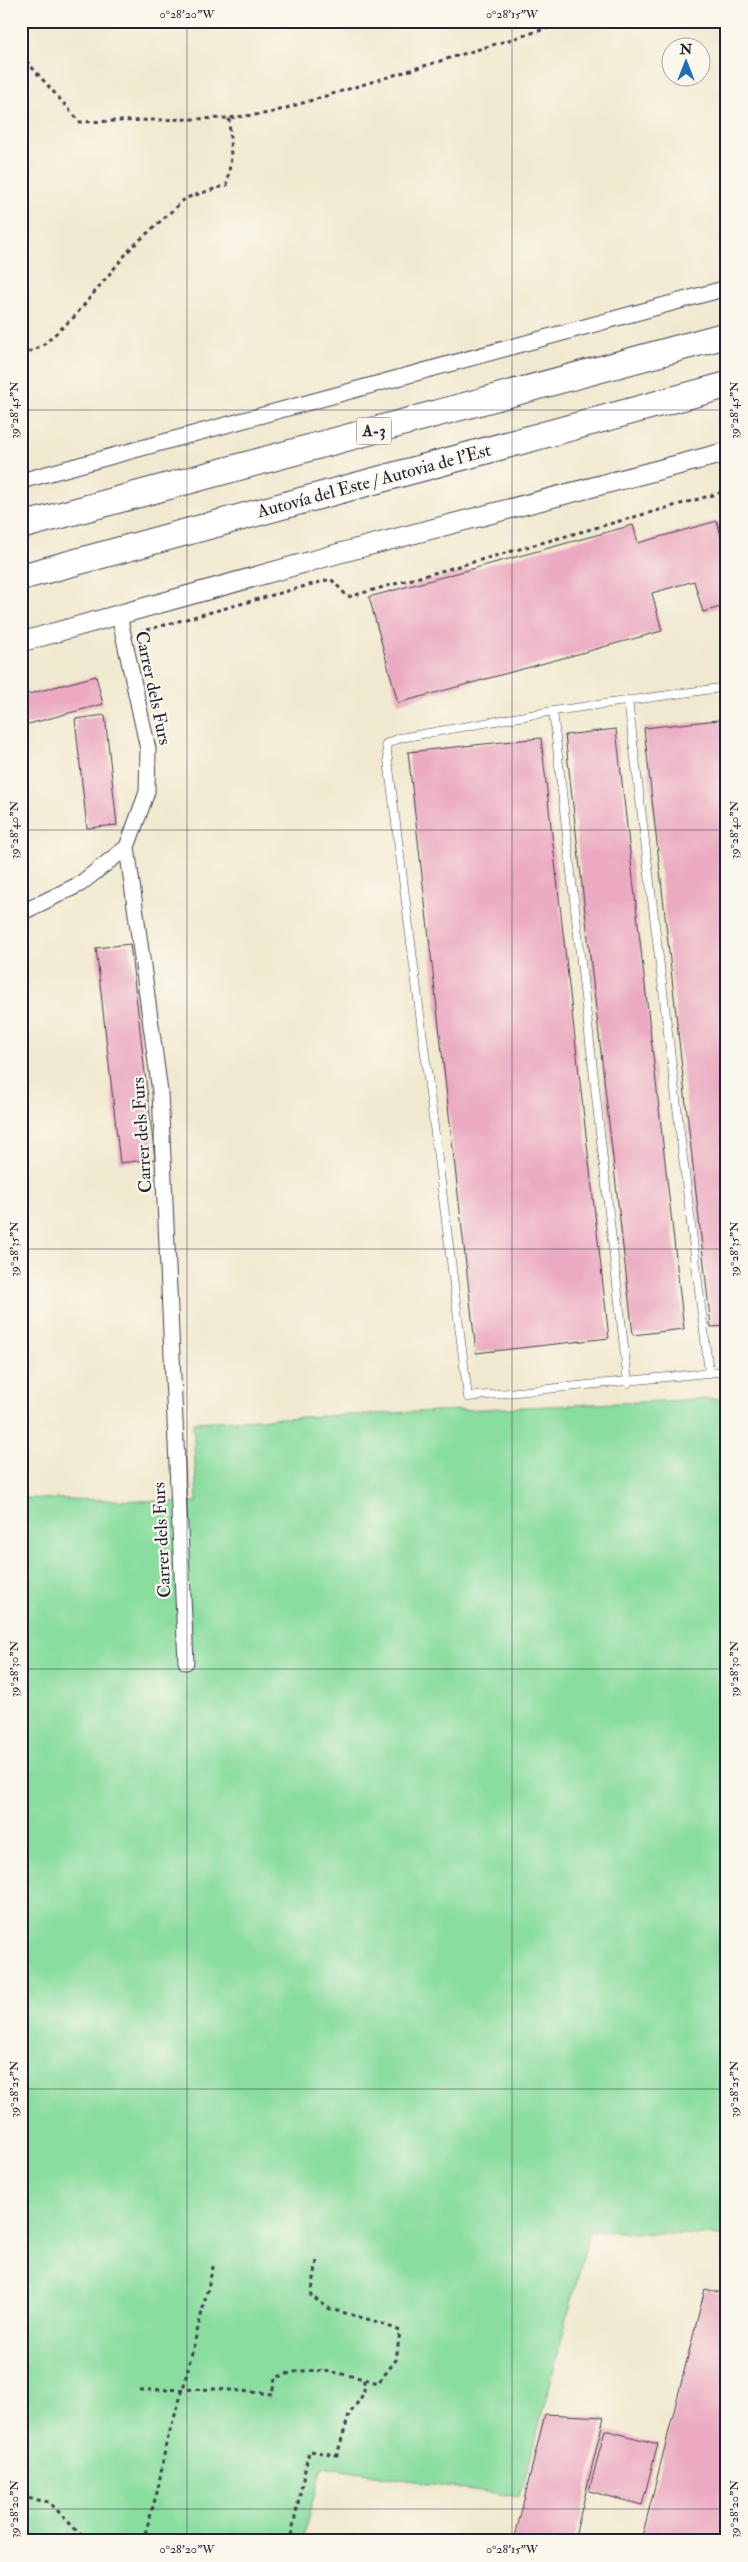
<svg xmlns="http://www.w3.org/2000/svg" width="748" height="2562" font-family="'IM FELL Double Pica',serif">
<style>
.green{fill:#89dd9f;stroke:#56806d}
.building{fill:#ebaac1}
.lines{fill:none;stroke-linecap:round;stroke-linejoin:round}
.service-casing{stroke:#414051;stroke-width:9}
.minor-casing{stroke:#414051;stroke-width:17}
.tertiary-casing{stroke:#414051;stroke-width:21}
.motorway-casing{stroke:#414051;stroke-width:28}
.path{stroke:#414051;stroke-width:3;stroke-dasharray:4 4;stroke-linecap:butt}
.service{stroke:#fff;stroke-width:8}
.minor{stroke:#fff;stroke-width:15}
.tertiary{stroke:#fff;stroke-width:19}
.motorway{stroke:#fff;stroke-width:26}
.ticks{fill:none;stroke:#22223b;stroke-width:1;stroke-opacity:0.45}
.labels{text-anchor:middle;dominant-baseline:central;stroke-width:4.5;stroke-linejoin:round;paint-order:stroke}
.shield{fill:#fbf7ec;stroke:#636270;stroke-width:1}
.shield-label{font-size:16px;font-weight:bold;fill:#22223b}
.street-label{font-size:18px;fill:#22223b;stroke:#fbf7ec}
.neatline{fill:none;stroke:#22223b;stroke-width:2}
.ticks-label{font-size:12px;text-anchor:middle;fill:#22223b}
</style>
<rect width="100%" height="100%" fill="#fbf7ec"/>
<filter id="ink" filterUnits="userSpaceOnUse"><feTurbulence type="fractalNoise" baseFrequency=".02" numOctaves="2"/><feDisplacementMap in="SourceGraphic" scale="10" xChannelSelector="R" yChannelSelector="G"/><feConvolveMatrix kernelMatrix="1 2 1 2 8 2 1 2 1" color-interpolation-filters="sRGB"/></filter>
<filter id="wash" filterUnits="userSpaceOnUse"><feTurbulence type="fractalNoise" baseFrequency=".0096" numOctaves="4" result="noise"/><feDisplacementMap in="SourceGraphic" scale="20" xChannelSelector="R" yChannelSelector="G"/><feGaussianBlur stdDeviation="1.12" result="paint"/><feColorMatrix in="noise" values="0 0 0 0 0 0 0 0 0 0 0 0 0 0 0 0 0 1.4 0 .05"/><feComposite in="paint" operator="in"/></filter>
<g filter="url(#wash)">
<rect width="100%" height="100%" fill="#f1e9cf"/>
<!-- green -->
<path class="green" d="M727,1398V2236L590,2231L520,2497L322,2467L302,2541H21V1498L197,1502L193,1422Z"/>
<g id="blocks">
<!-- building -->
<path class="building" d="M717,521L727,558V605L703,612L694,581L652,593L662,631L398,703L369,597L633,525L638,543Z
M96,676L103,704L21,726V696Z
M105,715L117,825L87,828L75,719Z
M727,719V1326L711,1327L644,728Z
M616,729L684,1329L633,1335L565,735Z
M541,738L609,1338L476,1353L408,752Z
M130,944L155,1159L120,1163L96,948Z
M705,2289L727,2294V2541H641Z
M545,2414L604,2417L574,2541H514Z
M605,2430L658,2444L642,2505L589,2491Z"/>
</g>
</g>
<g filter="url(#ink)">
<use href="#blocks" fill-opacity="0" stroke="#414051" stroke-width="1"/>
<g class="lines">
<defs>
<path id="service" d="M727,687L553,711L400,738L386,744L468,1397L727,1371
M628,700L709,1373
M553,711L628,1383"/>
<path id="minor" d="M21,481L727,288
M119,615L148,749L147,792L127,847L160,1092L186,1662
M21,913L80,884L127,847"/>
<path id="tertiary" d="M21,642L340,553L727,452"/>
<path id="motorway" d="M21,526L727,335
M21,577L727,385"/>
</defs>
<!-- service casing -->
<use href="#service" class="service-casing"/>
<!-- minor casing -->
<use href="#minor" class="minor-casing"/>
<!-- tertiary casing -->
<use href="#tertiary" class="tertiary-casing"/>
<!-- motorway casing -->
<use href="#motorway" class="motorway-casing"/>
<!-- path -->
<path class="path" d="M21,55L80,122L229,118L270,113L571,21
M21,356L43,345L74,317L131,248L186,198L227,185L231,158L229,118
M139,632L331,579L348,597L727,491
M317,2261L311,2296L330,2309L378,2322L400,2331L396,2360L378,2383L364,2379
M140,2390L219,2389L272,2394L275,2378C308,2365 330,2371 364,2379V2393L349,2415L337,2455L309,2451L290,2541
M21,2497L49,2502L87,2541
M143,2541L158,2489L166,2444L183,2389L214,2263"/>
<!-- service -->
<use href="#service" class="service"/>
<!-- minor -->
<use href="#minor" class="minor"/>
<!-- tertiary -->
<use href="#tertiary" class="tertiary"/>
<!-- motorway -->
<use href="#motorway" class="motorway"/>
</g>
</g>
<!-- ticks -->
<path class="ticks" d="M187,21V2541M512,21V2541M21,410H727M21,830H727M21,1249H727M21,1669H727M21,2089H727M21,2509H727"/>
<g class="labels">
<!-- shield labels -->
<rect class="shield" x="356.5" y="417.5" width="35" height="27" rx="4"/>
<g class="shield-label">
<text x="374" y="431">A-3</text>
</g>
<!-- street labels -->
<g class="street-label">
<text transform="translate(374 481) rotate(-15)">Autovía del Este / Autovia de l'Est</text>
<text transform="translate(153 688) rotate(78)">Carrer dels Furs</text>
<text transform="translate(142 1135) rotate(-94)">Carrer dels Furs</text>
<text transform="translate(162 1540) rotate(-93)">Carrer dels Furs</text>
</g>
</g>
<!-- margin -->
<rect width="748" height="2562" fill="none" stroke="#fbf7ec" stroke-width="55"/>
<!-- north arrow -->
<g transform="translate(686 62)"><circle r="24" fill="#fbf7ec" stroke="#a4a2a5"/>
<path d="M0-4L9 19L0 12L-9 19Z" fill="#1f6fb2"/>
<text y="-8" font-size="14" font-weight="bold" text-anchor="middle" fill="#22223b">N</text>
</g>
<rect x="28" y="28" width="692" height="2506" class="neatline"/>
<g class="ticks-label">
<text x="187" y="18">0°28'20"W</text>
<text x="512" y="18">0°28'15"W</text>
<text transform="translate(14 410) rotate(-90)" y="4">39°28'45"N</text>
<text transform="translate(734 410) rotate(-90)" y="4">39°28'45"N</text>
<text transform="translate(14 830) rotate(-90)" y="4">39°28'40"N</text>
<text transform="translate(734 830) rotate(-90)" y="4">39°28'40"N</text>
<text transform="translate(14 1249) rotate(-90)" y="4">39°28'35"N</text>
<text transform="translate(734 1249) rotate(-90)" y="4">39°28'35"N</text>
<text transform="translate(14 1669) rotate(-90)" y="4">39°28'30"N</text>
<text transform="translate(734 1669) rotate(-90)" y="4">39°28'30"N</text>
<text transform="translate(14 2089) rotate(-90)" y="4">39°28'25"N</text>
<text transform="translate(734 2089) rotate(-90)" y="4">39°28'25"N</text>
<text transform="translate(14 2509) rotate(-90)" y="4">39°28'20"N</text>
<text transform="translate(734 2509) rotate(-90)" y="4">39°28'20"N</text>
<text x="187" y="2553">0°28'20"W</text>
<text x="512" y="2553">0°28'15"W</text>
</g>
</svg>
